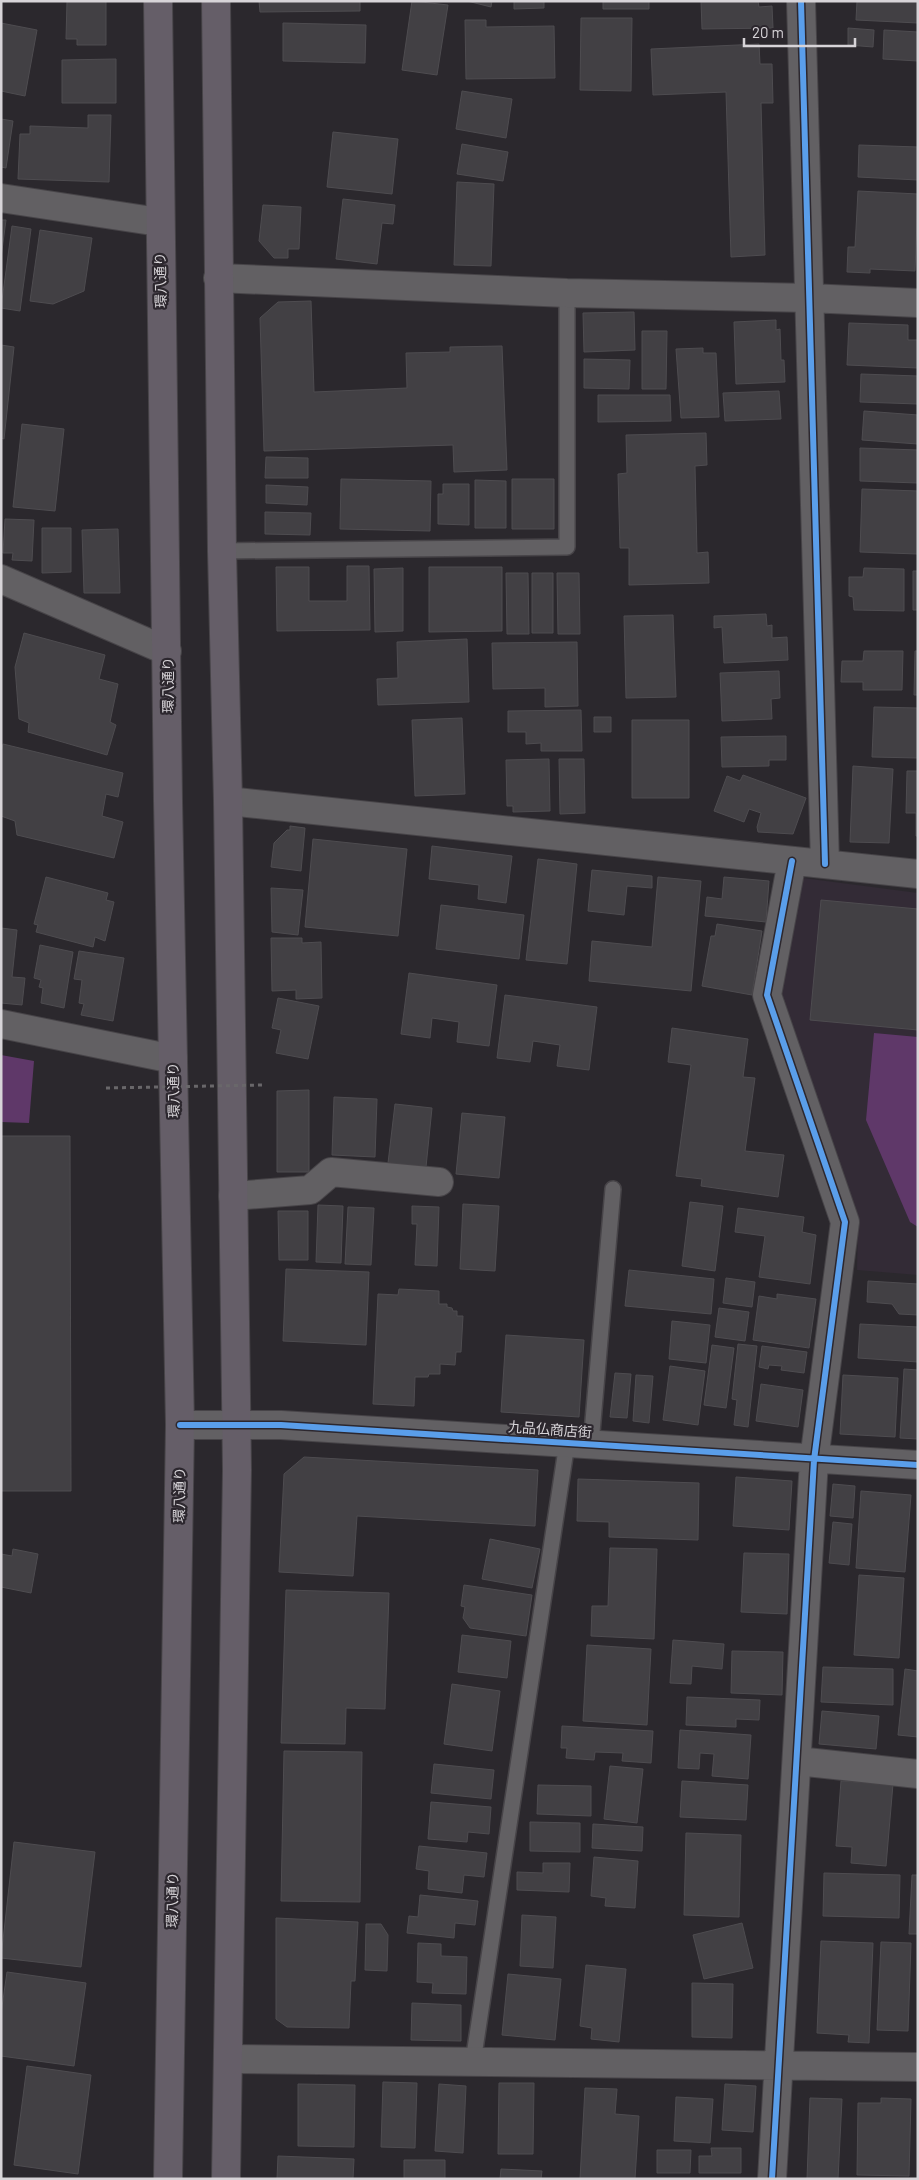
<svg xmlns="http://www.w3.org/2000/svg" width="919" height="2180" font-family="Barlow,'Noto Sans JP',sans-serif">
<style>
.built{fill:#332b36}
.green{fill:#5f3869}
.building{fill:#424044;stroke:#4e4c50}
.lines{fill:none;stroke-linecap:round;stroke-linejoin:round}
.lane-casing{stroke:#474448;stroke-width:18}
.street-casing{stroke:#474448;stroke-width:30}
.primary-casing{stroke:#474448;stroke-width:30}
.lane{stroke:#626063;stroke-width:15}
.street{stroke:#626063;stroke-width:28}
.primary{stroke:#655e68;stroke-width:28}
.path-bridge{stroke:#69676a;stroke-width:3;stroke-dasharray:4 4;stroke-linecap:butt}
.cycleway-casing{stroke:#2c272e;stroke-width:9}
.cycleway{stroke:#5a9eea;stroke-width:6}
.labels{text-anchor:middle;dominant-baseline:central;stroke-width:4.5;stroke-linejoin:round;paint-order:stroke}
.street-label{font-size:14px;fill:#d7d4d8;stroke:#2c272e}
</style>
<rect width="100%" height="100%" fill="#2b282d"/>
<!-- built -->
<path class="built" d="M803,878L918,893V1275L857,1270L858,1221L780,993Z"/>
<!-- green -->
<path class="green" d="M874,1033L918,1037V1227L910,1222L866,1120Z
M1,1055L34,1061L29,1123L1,1122Z"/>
<!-- building -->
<path class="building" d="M67,1H106V45H77V39H66Z
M259,1H360V11L260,12Z
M412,1L448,5L437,75L402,70Z
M467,1H492L491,7Z
M514,1H544V8L514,9Z
M603,1H649V9H603Z
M701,1H758L759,7L772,6L773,28L702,29Z
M857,1H918V23L856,20Z
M581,18H632L631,91L580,90Z
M465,20H486V27L554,26L555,78L466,79Z
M1,23L37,30L25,96L1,91Z
M283,23L366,25L365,63L283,61Z
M848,28L874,30L873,47L848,45Z
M884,30L918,32V61L883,59Z
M759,44L760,64H772L773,103H761L765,255L731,257L726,92L653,95L651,49Z
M116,59V103H62V60Z
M462,91L512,99L506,138L456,129Z
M88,115H111L109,182L18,179L20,134H30V126L88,128Z
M1,119L13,121L6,168L1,167Z
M333,132L398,139L392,194L327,187Z
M462,144L508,152L503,181L457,174Z
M859,145L918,147V180L858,177Z
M457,182L494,184L491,266L454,265Z
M858,191L918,194L915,271L870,269V273L847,272L848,247H855Z
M343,199L395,205L393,224L382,223L377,264L336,259Z
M263,205L301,207L299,249H288V258H274L259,241Z
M1,220H6L1,258Z
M12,226L31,229L20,311L1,308Z
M40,230L92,238L84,291L53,304L30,301Z
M311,301L314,392L407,388L406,353L450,352V347L502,346L507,470L454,472L453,445L264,451L260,318L278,302Z
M634,312L635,350L584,352L583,313Z
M776,320V330L780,329L781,360H784L785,382L736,384L734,322Z
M849,323L908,325V340H918V368L847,365Z
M642,331H667L666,389H642Z
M1,345L14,347L4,439L1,438Z
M703,348V353H716L719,417L681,418L676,349Z
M584,359L630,360L629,389L584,388Z
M861,374L918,376V404L860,402Z
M779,391L781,419L725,421L723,393Z
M598,395H670L671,421L598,422Z
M864,411L918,415V444L862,440Z
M22,424L64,429L55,511L13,507Z
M706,433L707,465L695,466L697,553L708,552L709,583L629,585V548H620L618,474L627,473L626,435Z
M860,448L918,450V483L860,481Z
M266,457L308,458V478H265Z
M341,479L431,481L430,531L340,529Z
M512,479H554V529H512Z
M475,480L506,481V528H475Z
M443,484H469V525L438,524V494H443Z
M266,485L308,487L307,505L266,503Z
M862,489L918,491V554L860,552Z
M265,512L311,513L310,535L265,534Z
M5,519L34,520L32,561L12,560L13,553H3Z
M42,528H71V572L42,573Z
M118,529L120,593H84L82,530Z
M347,566H369L370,630L277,631L276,567H309V601H347Z
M429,567H502V631L429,632Z
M403,568V631L375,632L374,569Z
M864,568L904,569V611L854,610L853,597L849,596V577H863Z
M913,571H918V610H913Z
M506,573H528L529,634H507Z
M532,573H553V633H532Z
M557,573H579L580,634H558Z
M766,614L767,626L772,625V638L787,637L788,660L724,663L722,627L714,628V616Z
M673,615L676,697L626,698L624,616Z
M24,633L105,655L99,679L118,684L110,722L116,725L107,755L28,732L29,723L19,719L15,667Z
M467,639L469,702L378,705L377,679L398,678L397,642Z
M577,642L578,706L545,707V688L493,689L492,643Z
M864,651H903L902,690H863V682H841L842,661H863Z
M915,651H918V695H914Z
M779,671L780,698L771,699L772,719L722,721L720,673Z
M874,707L918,708V758L872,757Z
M581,710L582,751H541V743L526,744V732H508V711Z
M594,717H611V732H594Z
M462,718L465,794L415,796L412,720Z
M632,720H689V798H632Z
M786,736V760H769V766L722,767L721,737Z
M3,744L123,773L118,797L106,794L102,816L123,822L114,858L17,835L15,821L1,816V752Z
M549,759L550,811L513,812V806H507L506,760Z
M559,759H584L585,813L560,814Z
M853,766L893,769L889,843L850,842Z
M907,771H918V836H916V813H906Z
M743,775L806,798L793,834L758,832L757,827L761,813L749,809L744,822L714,811L727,776L740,781Z
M290,826L305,828L301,871L271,867L274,843L287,830H290Z
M313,839L407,849L398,936L305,927Z
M432,846L512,856L506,903L478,899L479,885L429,879Z
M538,859L577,864L567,964L526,960Z
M592,870L652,876V888L627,886L624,915L588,911Z
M46,877L108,893L106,900L114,902L105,941L95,937L93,947L36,932L38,925L34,924Z
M658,877L701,881L691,991L589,981L592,941L652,947Z
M724,877L769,881L766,922L705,916L707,897L722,899Z
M271,888L303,890L298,935L272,932Z
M821,900L918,909V1030L810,1020Z
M441,905L524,915L519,959L436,949Z
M717,924L762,931L752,995L702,986L711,936H715Z
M1,928L17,930L12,977L25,978L22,1005L1,1003Z
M271,938H302V943L321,942L322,998L296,999V990L272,991Z
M40,945L73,952L64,1008L41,1003L43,988L39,987L41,980L34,978Z
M79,951L124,958L113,1021L81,1015L84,1004L79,1003L82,980L74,979Z
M409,973L497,985L489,1046L457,1042L459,1022L432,1018L430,1038L401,1034Z
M505,995L597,1007L589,1070L557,1066L560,1045L533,1041L530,1062L497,1058Z
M278,998L319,1006L308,1059L276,1053L281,1030L272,1028Z
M672,1028L748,1039L743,1077L755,1078L745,1151L784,1155L778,1197L701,1186L702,1179L676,1176L691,1065L668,1062Z
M309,1090V1172H277V1091Z
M334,1097L377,1099L375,1157L332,1155Z
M395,1104L432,1108L426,1167L388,1163Z
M462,1113L505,1117L499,1178L456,1174Z
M1,1136H70L71,1491H1Z
M690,1202L723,1206L715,1271L682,1266Z
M463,1204L499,1206L495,1271L460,1269Z
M318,1205L343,1206L341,1263L316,1262Z
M412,1206L439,1207L437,1266L415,1265L417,1224H412Z
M348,1207L374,1208L371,1265L345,1264Z
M738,1208L804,1217L802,1232L816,1235L810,1284L759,1277L765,1236L735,1232Z
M278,1211H308V1260H279Z
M286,1269L369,1272L366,1345L283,1341Z
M629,1270L714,1279L711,1314L625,1306Z
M726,1278L755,1282L752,1307L723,1303Z
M868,1281L918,1284V1315L899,1314L892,1304L867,1302Z
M399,1289L439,1291V1304H447V1307L452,1308L453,1311H457V1316H463L461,1352H456L455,1365L440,1364V1374H429L428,1377H415L414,1406L373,1404L378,1294L398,1295Z
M777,1294L816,1299L809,1348L753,1340L759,1296L777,1299Z
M719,1308L749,1312L745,1341L715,1337Z
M672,1321L710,1325L706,1363L669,1359Z
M860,1324L918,1327V1362L858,1358Z
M506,1335L584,1340L579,1417L501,1412Z
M738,1344L757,1346L748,1427L734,1425L737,1400L732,1399Z
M712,1345L734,1348L726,1408L704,1405Z
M762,1346L807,1352L804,1373L781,1370L782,1366L769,1365L768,1369L759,1367Z
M670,1366L705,1371L698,1425L663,1420Z
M904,1369L918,1370V1439L900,1438Z
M615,1373L631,1374L627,1418L610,1417Z
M636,1375L653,1376L649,1423L633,1421Z
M843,1375L898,1378L895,1437L840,1434Z
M761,1384L803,1390L798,1427L756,1421Z
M304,1457L538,1470L535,1526L357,1516L353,1576L279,1572L284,1474Z
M736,1477L792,1481L789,1530L733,1526Z
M578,1479L699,1483L698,1540L609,1537V1522L577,1521Z
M833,1484L855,1486L853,1518L830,1516Z
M861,1491L911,1495L905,1572L856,1568Z
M833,1522L852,1524L849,1565L829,1563Z
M490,1539L540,1549L532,1588L482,1579Z
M610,1548L657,1549L654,1639L591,1636L592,1606H608Z
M13,1549L38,1554L31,1593L1,1587V1554L12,1556Z
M744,1553L789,1554L787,1614L741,1612Z
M859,1575L904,1578L899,1658L854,1655Z
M464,1585L532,1595L526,1636L470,1628L463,1618L465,1607L461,1606Z
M286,1590L389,1593L385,1709L346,1708L345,1744L281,1743Z
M462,1635L511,1641L507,1678L458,1672Z
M673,1640L724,1644L722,1669L692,1666L691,1684L670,1683Z
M587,1645L651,1649L647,1725L583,1721Z
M732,1651L783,1652L782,1695L731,1693Z
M823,1667L893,1669V1705L821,1702Z
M905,1669L918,1671V1737L898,1735Z
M452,1684L500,1691L492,1751L444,1744Z
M687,1697L760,1700L759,1720L736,1719V1727L686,1725Z
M822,1711L879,1716L876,1749L819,1744Z
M562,1726L653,1731L651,1763L622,1761L623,1753L595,1752L594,1760L566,1758L567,1748H561Z
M680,1730L751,1735L748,1779L712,1776L714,1754L700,1753L699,1769L678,1768Z
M284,1751L362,1752L360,1902L281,1901Z
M434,1764L494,1770L491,1799L431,1793Z
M610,1766L643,1769L637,1823L604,1819Z
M682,1781L748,1785L746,1820L680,1817Z
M841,1781L893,1784L886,1866L851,1863L852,1847L836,1846Z
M538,1785L591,1786V1816L537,1814Z
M431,1802L491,1807L489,1834L468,1832L467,1842L428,1839Z
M530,1822L580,1823V1852L530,1851Z
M593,1824L643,1827L642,1851L592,1848Z
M686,1833L741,1835L739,1917L684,1915Z
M14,1842L95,1852L81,1967L1,1958Z
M419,1846L487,1853L484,1877L464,1875L462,1893L428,1889L429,1871L416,1869Z
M594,1857L638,1861L635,1908L605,1906L606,1898L591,1896Z
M543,1863H570L569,1892L517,1890V1872L543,1873Z
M824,1873L900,1875L899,1918L823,1916Z
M912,1875H918V1934H909Z
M420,1895L478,1901L475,1925L455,1923L454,1938L407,1933L409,1916L418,1917Z
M522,1915L556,1917L553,1968L520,1966Z
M276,1918L358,1922L355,1981H351L349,2028L287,2027L276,2019Z
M742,1923L753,1968L704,1979L693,1935Z
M366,1924H381L388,1935L387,1971L365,1970Z
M821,1941L873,1943L869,2043L848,2042L849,2035L817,2033Z
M881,1942L911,1943L908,2031L877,2030Z
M418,1943L441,1944V1956L467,1957L466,1994L432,1993L433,1983L417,1982Z
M586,1965L626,1969L619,2042L591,2039L592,2028L580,2026Z
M7,1972L86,1983L74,2066L1,2056V2014Z
M508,1974L561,1979L555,2040L502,2035Z
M692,1983L733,1984L732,2038L692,2037Z
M412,2003L461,2005V2041L411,2040Z
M27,2066L91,2075L78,2174L14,2165Z
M383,2082L417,2083L415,2148L381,2147Z
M499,2083H534L533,2154H498Z
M298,2084L355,2085L354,2147L298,2146Z
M439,2084L466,2086L463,2153L435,2151Z
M725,2084L756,2086L753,2132L722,2130Z
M585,2088L617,2089L615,2114L639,2116L635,2179H580Z
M676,2097L713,2099L710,2143L674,2141Z
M810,2098L842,2099L838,2179H807Z
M881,2098L911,2099L909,2176L857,2175L858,2103H881Z
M711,2148H741V2173H699V2156H712Z
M657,2150H691L690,2173H657Z
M278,2156L354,2159L353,2179H277Z
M404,2160H445V2179H404Z
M501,2169L542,2171L541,2179H500Z"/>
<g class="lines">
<defs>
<path id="lane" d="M222,551L567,547V293
M591,1444L613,1189
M473,2062L567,1443"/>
<path id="street" d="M801,1L825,864
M1,198L159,222
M218,278L567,293L809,298L918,303
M1,579L167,651
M228,801L918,874
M1,1024L173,1059
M233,1196L310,1190L331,1172L439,1182
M180,1425H281L918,1465
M797,1761L918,1774
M228,2059L918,2067
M772,2179L814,1460L845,1222L767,995L792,861"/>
<path id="primary" d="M158,1L168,801L180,1425L168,2179
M216,1L222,551L228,801L237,1470L226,2179"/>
</defs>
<!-- lane casing -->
<use href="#lane" class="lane-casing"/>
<!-- street casing -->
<use href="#street" class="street-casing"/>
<!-- primary casing -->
<use href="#primary" class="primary-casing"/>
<!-- lane -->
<use href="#lane" class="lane"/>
<!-- street -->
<use href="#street" class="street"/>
<!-- primary -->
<use href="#primary" class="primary"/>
<!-- path-bridge -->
<path class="path-bridge" d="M106,1088L263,1085"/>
<defs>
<path id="cycleway" d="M801,1L825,864
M180,1425H281L918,1465
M772,2179L814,1460L845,1222L767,995L792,861"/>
</defs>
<!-- cycleway casing -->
<use href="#cycleway" class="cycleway-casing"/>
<!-- cycleway -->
<use href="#cycleway" class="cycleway"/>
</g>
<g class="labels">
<!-- street labels -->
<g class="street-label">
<text transform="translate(160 280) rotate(-91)">環八通り</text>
<text transform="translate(167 685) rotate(-90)">環八通り</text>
<text transform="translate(173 1090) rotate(-91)">環八通り</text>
<text transform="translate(550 1429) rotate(4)">九品仏商店街</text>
<text transform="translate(179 1495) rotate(-89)">環八通り</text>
<text transform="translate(172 1900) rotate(-89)">環八通り</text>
</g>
</g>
<!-- border -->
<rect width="919" height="2180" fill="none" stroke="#d7d4d8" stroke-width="5"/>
<!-- scale -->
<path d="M744 38v8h111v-8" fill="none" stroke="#d7d4d8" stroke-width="2.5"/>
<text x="752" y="38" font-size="15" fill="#d7d4d8" stroke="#2c272e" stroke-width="4" paint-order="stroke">20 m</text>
</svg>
